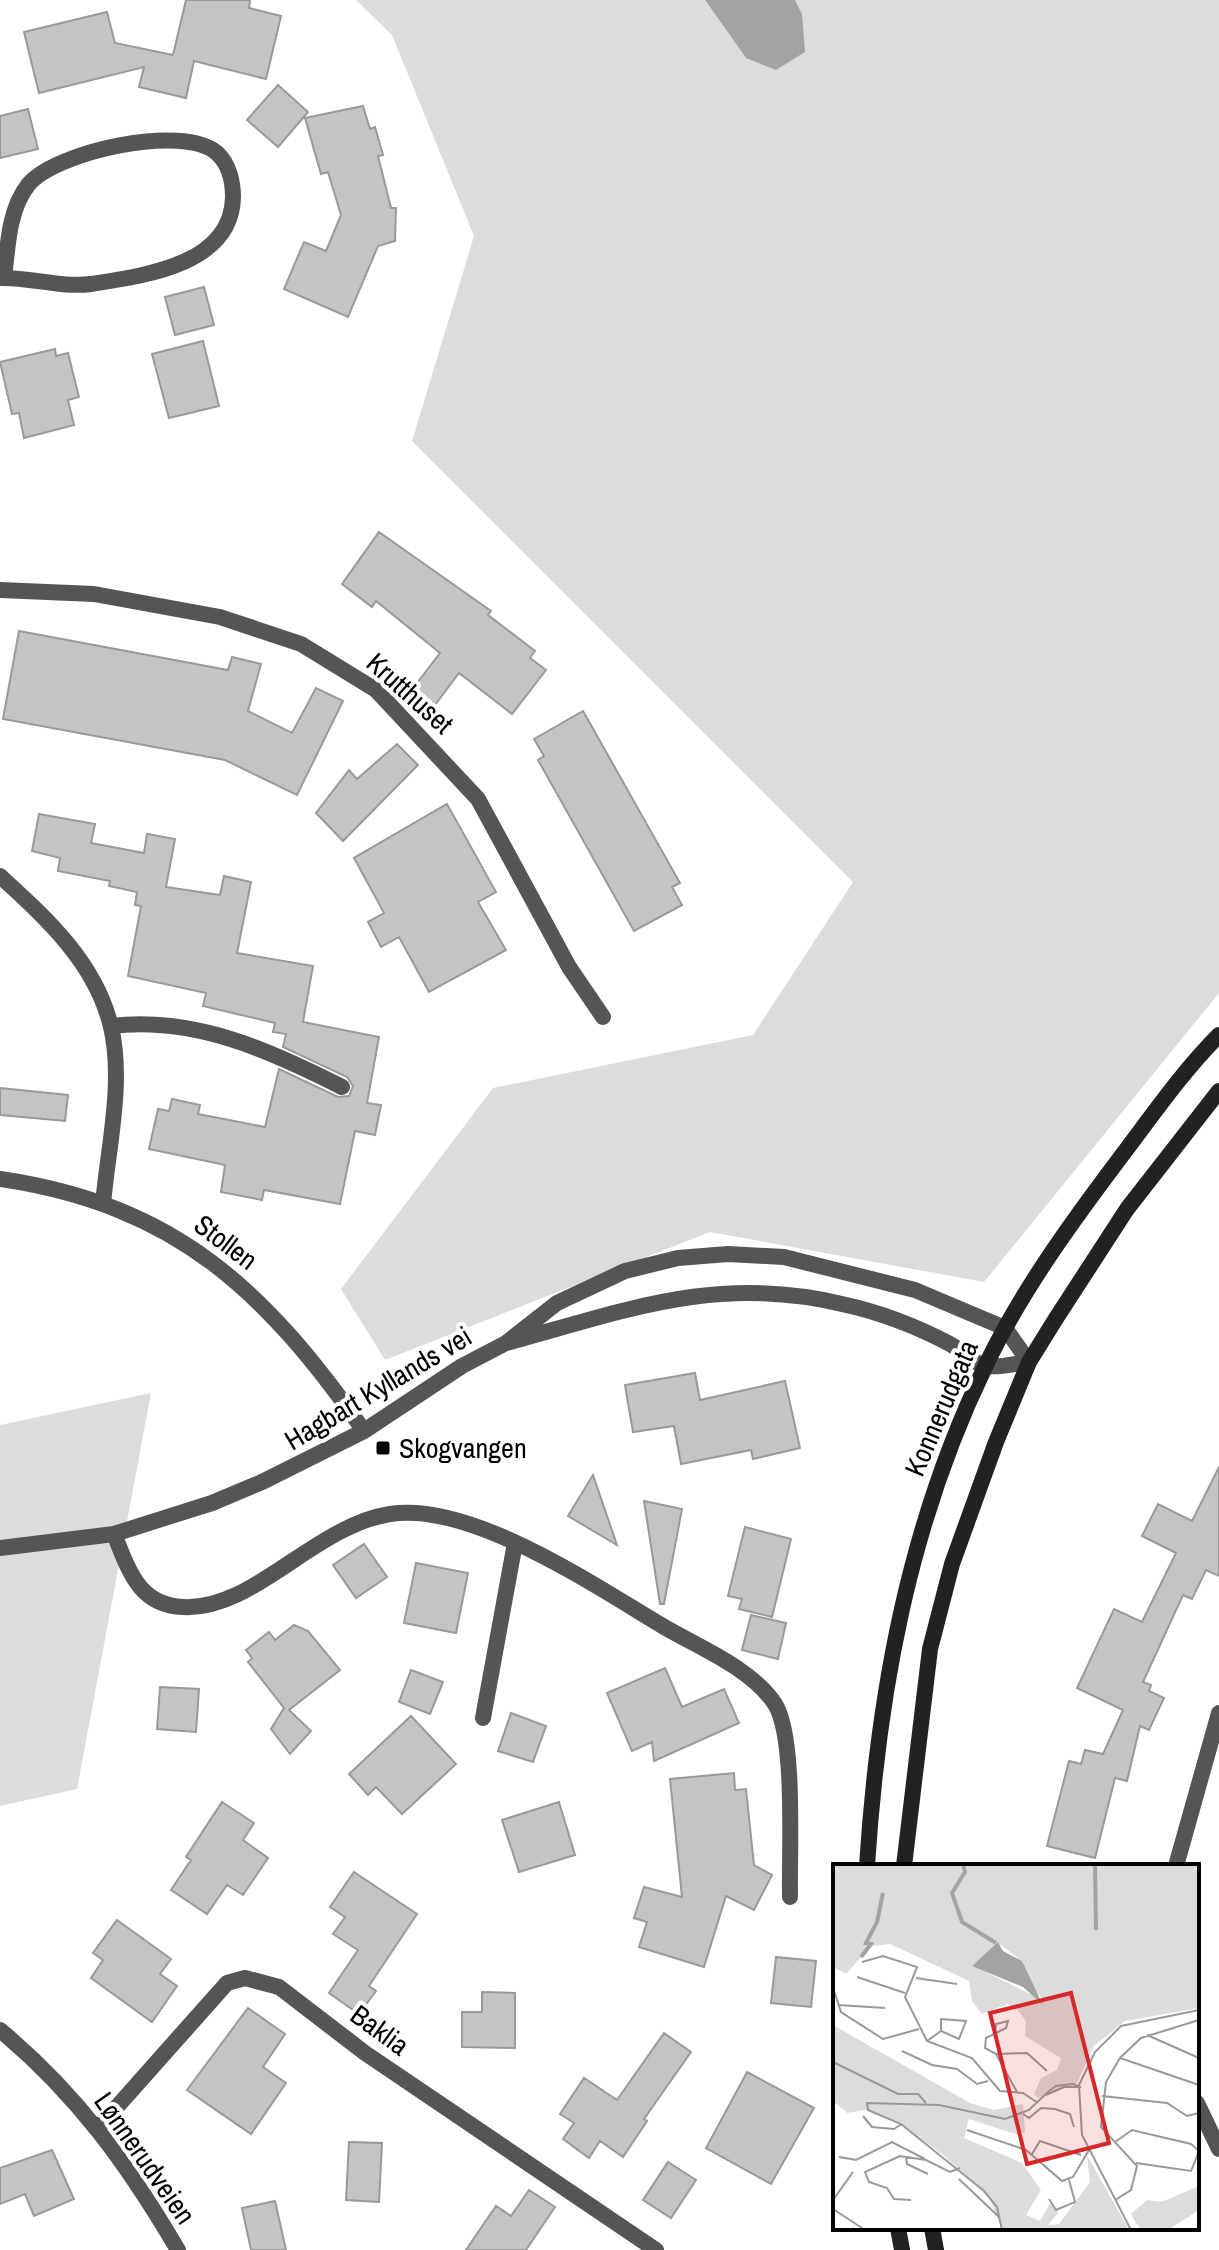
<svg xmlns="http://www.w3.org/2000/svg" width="1219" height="2250" font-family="'Archivo Narrow',sans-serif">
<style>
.green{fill:#dcdcdc}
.water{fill:#a3a3a3}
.building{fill:#c4c4c4;stroke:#999;stroke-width:2}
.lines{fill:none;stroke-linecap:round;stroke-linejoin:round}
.street{stroke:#555;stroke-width:16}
.secondary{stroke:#222;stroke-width:16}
.poi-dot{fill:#000;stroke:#fff;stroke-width:3}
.labels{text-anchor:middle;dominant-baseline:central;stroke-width:8;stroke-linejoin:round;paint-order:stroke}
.street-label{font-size:28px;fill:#000;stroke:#fff}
.poi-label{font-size:28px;fill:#000;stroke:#fff;text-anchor:start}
.inset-river{fill:none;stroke:#a3a3a3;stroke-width:4}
.inset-road{fill:none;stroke:#999;stroke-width:2}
.view{fill:#d62828;fill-opacity:0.15;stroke:#d62828;stroke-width:4}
.inset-edge{fill:none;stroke:#000;stroke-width:4}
</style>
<rect width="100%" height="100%" fill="#fff"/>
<!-- green -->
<path class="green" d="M356,0H705L746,58L802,14L795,0H1219V993L984,1282L710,1232L385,1360L341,1289L493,1088L753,1035L853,882L412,441L474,236L392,35Z
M151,1393L77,1789L0,1806V1425Z"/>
<!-- water -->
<path class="water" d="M705,0H795L802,14L805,52L776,70L746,58Z"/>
<!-- building -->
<path class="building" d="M186,0H250L249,8L281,16L266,79L194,61L186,98L139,87L144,67L39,93L24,32L107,12L115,43L173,55Z
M278,85L308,112L278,147L247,120Z
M363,106L370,129L375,127L383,155L378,156L391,208H396L395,241L378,246L348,317L284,289L304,242L326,251L341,215L328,172L321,174L305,118Z
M28,109L38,149L0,158V116Z
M204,287L214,325L175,335L165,297Z
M203,341L219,406L169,418L152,354Z
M55,349L56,356L68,353L79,397L68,400L74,425L24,438L19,413L12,414L0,362Z
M379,532L491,611L488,615L535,651L530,658L546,670L512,714L459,673L435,705L411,691L440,653L376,601L372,607L342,584Z
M19,631L228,670L232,657L261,664L248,711L292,733L316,688L343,701L297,795L225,760L3,719Z
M583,711L680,883L672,887L682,905L634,931L538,760L544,756L534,739Z
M397,744L418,765L343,841L316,813L349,770L357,779Z
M447,804L496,892L478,902L506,950L429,992L399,937L381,947L368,922L384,913L354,858Z
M39,814L95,824L91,843L144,853L147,834L175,839L166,887L220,895L224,876L251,882L237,953L313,966L303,1022L379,1037L367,1103L381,1105L375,1135L355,1131L340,1204L264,1190L262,1200L221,1192L225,1165L149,1149L158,1109L169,1111L172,1099L200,1105L198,1114L265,1127L279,1069L338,1097L349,1096L353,1086L347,1077L283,1047L286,1034L273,1032L275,1023L203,1006L206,993L128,976L141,906L135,905L137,892L109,886L110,881L58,871L60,858L32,851Z
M0,1088L68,1095L65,1121L0,1115Z
M695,1373L700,1400L785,1381L800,1448L753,1459L751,1450L681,1464L674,1426L633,1432L625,1385Z
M1219,1467V1576L1206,1570L1192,1599L1183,1595L1143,1682L1151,1685L1149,1691L1164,1698L1149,1730L1140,1726L1127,1781L1115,1778L1095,1858L1047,1846L1069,1761L1081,1764L1085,1750L1103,1754L1123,1710L1077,1688L1114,1609L1142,1622L1176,1553L1142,1536L1158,1504L1192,1521Z
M593,1475L617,1545L568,1516Z
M644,1501L682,1509L664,1604H660Z
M745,1527L791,1539L772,1617L739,1609L742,1599L728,1596Z
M364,1544L387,1577L356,1598L333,1565Z
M416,1563L468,1573L456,1633L404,1623Z
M751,1615L786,1623L778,1659L742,1650Z
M294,1625L308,1631L340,1670L289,1710L311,1731L290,1754L271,1729L284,1708L248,1662L252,1658L246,1650L269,1632L275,1640Z
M665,1668L682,1707L724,1689L739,1723L654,1761L652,1742L632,1751L607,1693Z
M411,1670L443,1682L430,1714L399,1702Z
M160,1687L199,1689L196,1732L157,1729Z
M511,1713L546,1726L533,1762L498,1751Z
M411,1716L456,1764L402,1814L376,1787L368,1795L349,1774Z
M734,1773L735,1790L746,1789L754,1865L772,1875L754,1910L726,1896L704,1967L639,1947L647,1922L634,1918L644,1887L682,1897L670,1779Z
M222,1802L254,1823L243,1840L268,1858L243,1895L227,1885L207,1914L171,1890L191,1860L186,1857Z
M559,1802L575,1855L519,1872L502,1820Z
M354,1872L417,1914L369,1986L376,1991L359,2014L329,1993L358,1950L333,1934L345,1917L330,1907Z
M117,1920L171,1959L160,1974L177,1986L152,2022L91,1978L103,1960L93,1953Z
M776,1957L816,1961L811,2007L771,2003Z
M482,1992L515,1993V2048L462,2047V2012H482Z
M248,2008L285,2034L263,2067L286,2083L251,2134L187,2090Z
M664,2033L691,2052L644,2119L647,2121L623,2157L600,2141L589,2158L563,2139L574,2123L560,2114L584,2078L617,2100Z
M747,2072L814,2108L771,2184L706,2148Z
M349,2142L382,2143L379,2202L346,2200Z
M52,2150L74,2199L34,2216L25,2194L0,2204V2168Z
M668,2162L696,2180L671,2218L643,2200Z
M529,2190L555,2207L526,2250H466L496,2206L511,2216Z
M275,2201L286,2250H251L242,2208Z"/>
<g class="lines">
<!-- street -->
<path class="street" d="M0,278C30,277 61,288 91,284C143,276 232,265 233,197C233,182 229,164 217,153C183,123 54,152 28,185C8,211 8,247 4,278
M0,590L94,594L220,617L301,644L376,690L478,799L569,967L603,1017
M0,876C46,918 96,963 111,1027C124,1082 108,1148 103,1204
M111,1026C194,1016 269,1050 342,1087
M0,1179C176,1205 265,1290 364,1431
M114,1534C129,1570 138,1605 183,1607C253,1611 314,1526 390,1514C472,1501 598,1588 666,1628C701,1648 752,1669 775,1704C796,1738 789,1853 790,1897
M0,1548L114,1534L212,1503L262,1482L364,1431L462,1366L506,1343L557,1303L625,1271L678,1258L728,1254L784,1257L915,1290L1005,1328L1029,1362C1016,1363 1000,1368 987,1366C975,1365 961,1350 950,1344C916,1326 879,1312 842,1304C717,1274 624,1311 506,1343
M483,1718L515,1543
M1176,1866L1219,1713
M0,2030C77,2094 128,2165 178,2250
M1197,2103L1219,2149
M99,2127L227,1983L245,1978L279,1987L365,2053L656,2250"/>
<!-- secondary -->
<path class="secondary" d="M867,1866C878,1693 909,1524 985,1367C1020,1293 1071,1223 1120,1158C1152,1116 1182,1072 1219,1035
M904,1866L930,1649L952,1564L996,1442L1029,1362L1055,1320L1127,1209L1219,1091
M898,2228L902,2250
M932,2228L936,2250"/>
</g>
<!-- markers -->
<rect class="poi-dot" x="375" y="1440" width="16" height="16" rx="4"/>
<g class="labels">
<!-- street labels -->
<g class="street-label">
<text transform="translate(410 693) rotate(42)">Krutthuset</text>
<text transform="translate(226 1242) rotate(37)">Stollen</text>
<text transform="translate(378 1388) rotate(-31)">Hagbart Kyllands vei</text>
<text transform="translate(941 1408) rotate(-67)">Konnerudgata</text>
<text transform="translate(380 2030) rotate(36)">Baklia</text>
<text transform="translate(145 2158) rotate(55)">Lønnerudveien</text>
</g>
<!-- poi labels -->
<g class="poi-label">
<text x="399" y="1448">Skogvangen</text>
</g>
</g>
<!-- overview -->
<g transform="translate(833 1864)">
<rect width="366" height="366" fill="#fff"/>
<path d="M0,0H366V144L292,157L261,182L244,219L205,234L201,230L208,214L224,206L228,194L192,172L193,157L184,145L174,140L149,150L139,137L136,117L57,80L38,82L13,110L0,103ZM164,78L189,97L193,114L211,137L139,101L156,92ZM0,161L137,239L161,246L190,240L192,268L185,271L136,255L131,274L189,299L208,326L193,351L207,357L217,339L225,349L215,361L226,360L257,318L254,291L296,366H169L156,332L109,290L67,260L32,246L14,249L0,237ZM366,322V346L335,366H308L303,359L298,350L314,336L329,338Z" fill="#dcdcdc" fill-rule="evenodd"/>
<path d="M165,78L170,87L189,97L210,141L190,123L139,102Z" fill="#a3a3a3"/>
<path class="inset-river" d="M130,0L132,8L119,29L129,58L163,79M262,0L263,66M28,93L38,80L33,79L44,58L50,29"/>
<path class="inset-road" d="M29,98L50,92L84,103L72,133L94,177L139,194L167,227L190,229L205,239M24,113L72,129M83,114L124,120M0,124L8,148L50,175L86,165M5,141L52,144M162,168L163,160L175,157L173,164L153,174L152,184L163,190L194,189L214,207M314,171L366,194M94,177L108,167V155L133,157L126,175L108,167M69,187L99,201L124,205L144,220L155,217M163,190L184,228M287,194L366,221M0,198L65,230H85L93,239M269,232L334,239L354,252L366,249M190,250L196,254L208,244L222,245L237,250L241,263M30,252L39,263L61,265L68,260M134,266L193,286L229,317L240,313L256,286M282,278L299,266L358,280L366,287L358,307L303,299M199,290L207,277L248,291M6,293L23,296L59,278L92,295M73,293L74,300L95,310M126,315L166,353M216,335L223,346L242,338L236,316M0,336L20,308M78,336L61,335L54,324L36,318L32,308L67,292L93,296L117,308L127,304M282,336L298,326L304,302L268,263L273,218L287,194L308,174L366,156M0,345L32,366M169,366L164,343L151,327L68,260L35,246L34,239L106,241L172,255L196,246L216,227L223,222L240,220L248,223H231L213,231M298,366L249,271L246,221L262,188L288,162L366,146"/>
<path class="view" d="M238,129L276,279L194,300L157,149Z"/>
<rect width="366" height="366" class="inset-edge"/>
</g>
</svg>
